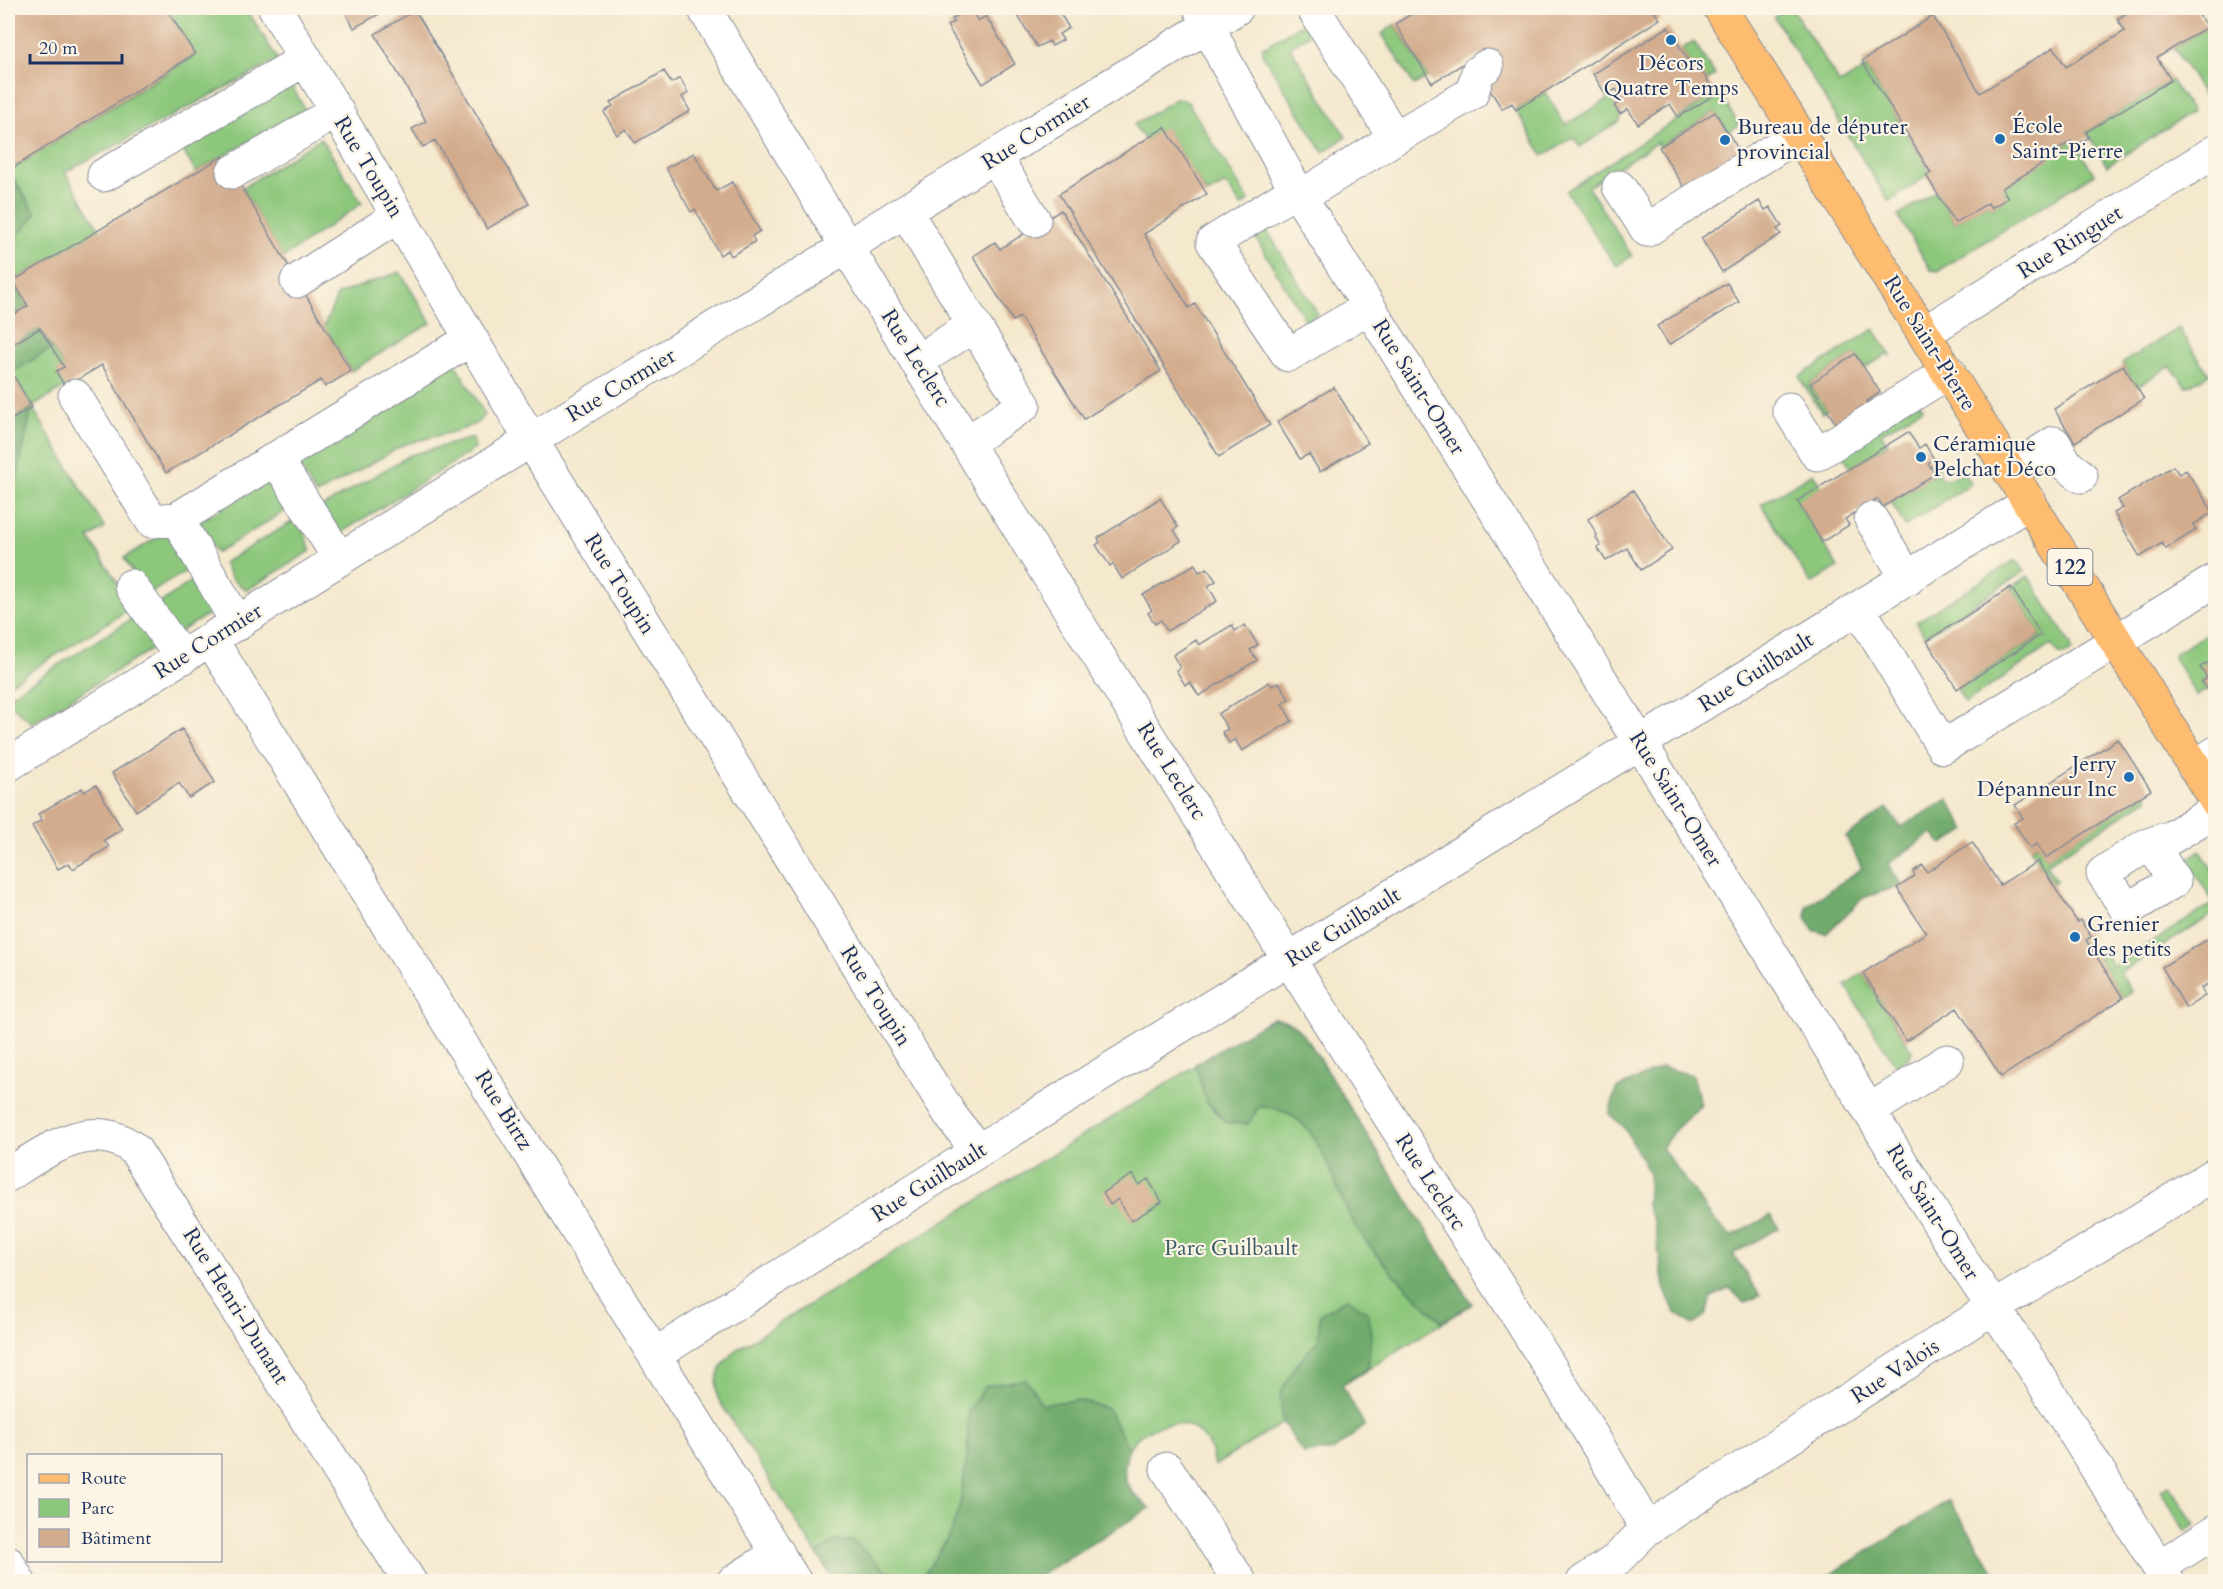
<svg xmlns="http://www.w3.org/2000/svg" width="2223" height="1589" font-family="Cardo,serif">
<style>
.green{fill:#8cc77c;stroke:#547b6d;stroke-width:1.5}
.forest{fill:#71ac6c;stroke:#466e65;stroke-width:1.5}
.building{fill:#d3ac8d}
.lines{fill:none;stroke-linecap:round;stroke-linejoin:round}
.minor-casing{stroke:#888c96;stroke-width:35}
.major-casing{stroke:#888c96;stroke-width:35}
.minor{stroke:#fff;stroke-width:33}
.major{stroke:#febc70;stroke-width:33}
.poi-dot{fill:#1f6fb2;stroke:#fcf5e5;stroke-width:2}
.labels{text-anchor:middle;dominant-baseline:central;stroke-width:4.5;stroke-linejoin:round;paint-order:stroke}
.shield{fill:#fcf5e5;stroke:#5e6a86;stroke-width:1.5}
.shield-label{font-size:21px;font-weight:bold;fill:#1b2f5e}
.poi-label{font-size:22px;fill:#1b2f5e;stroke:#fcf5e5;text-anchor:start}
.street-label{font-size:22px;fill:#1b2f5e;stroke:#fcf5e5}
.park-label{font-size:22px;fill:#3d5d67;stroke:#fcf5e5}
</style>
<rect width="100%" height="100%" fill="#fcf5e5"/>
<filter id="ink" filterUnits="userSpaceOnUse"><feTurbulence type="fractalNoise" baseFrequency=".0167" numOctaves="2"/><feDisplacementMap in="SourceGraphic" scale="12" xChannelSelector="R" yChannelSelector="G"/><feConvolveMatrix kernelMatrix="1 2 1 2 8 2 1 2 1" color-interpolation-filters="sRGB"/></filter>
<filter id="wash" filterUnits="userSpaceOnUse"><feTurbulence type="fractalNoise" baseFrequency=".008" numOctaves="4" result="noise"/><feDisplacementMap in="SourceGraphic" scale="24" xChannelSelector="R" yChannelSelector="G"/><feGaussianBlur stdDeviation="1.35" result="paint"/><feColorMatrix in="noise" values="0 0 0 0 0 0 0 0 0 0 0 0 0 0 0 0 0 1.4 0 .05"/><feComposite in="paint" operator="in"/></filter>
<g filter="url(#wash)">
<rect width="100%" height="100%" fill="#f4e8cd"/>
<!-- green -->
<path class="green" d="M166,8H246L278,60L65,172L100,230L13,281L12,242L36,214L9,171L195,55Z
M1787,8H1792L1840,84L1866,68L1931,173L1889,202L1774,17Z
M1308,20L1314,31L1290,47L1346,137L1323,152L1262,53V48Z
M1395,24L1428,77L1414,85L1382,34Z
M2207,27L2211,32L2216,29L2215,98L2208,102L2174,48Z
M1694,42L1715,75L1707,80L1691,65L1681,49Z
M2171,80L2192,112L2107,166L2086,132Z
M291,85L305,109L196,172L183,151Z
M1545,92L1565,125L1610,98L1620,114V121L1580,147L1573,137L1543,156L1516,110Z
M1719,92L1739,125L1728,132L1715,112L1659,147L1657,142L1588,187L1632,256L1616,266L1566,191Z
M1177,98L1188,102L1249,201L1241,206L1226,184L1207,194L1165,128L1145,140L1134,125Z
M321,138L362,203L283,258L242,188Z
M2071,141L2074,146L2077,145L2094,174L1938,271L1931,270L1898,216L1936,191L1955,223L1988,203L1991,208L2007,198L2002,188L2049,159L2048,156Z
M1265,227L1318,314L1306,321L1254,235Z
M400,272L431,323L351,371L324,326L338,294Z
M2179,328L2209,374L2187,387L2170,366L2136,387L2122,363Z
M1874,329L1891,356L1886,355L1865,368L1855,354L1810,384L1827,410L1822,413L1799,377Z
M52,348L64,367L65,387L32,407L105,528L89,538L133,607L8,685V495L17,476L32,407L11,373Z
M454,361L485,415L476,424L460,430L405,444L316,495L297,462Z
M1919,401L1923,408L1881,433L1888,444L1851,468L1839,447Z
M473,438L475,449L339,534L322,507L410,455Z
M1938,457L1939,477L1947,479L1964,473L1971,484L1905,526L1891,502L1935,474L1928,463Z
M1813,473L1821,487L1798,502L1838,567L1811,584L1761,504Z
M269,480L288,509L217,553L199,522Z
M295,520L304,532L311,551L247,590L232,579L223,563Z
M169,530L191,568L147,595L124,558Z
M2015,560L2025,571L1925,636L1916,622Z
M2028,576L2071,645L2072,651L2064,655L2059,654L2051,645L1965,703L1957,689L2041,636L2011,587Z
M197,577L214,611L176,634L156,606Z
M136,616L155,647L32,723L8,702V697Z
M2215,628V658L2201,667L2207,678L2202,682L2207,690L2196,696L2174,657L2176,653Z
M2146,793L2148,799L2046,864L2056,881L2053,884L2030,848L2037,844L2047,857Z
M2200,850L2215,874V913L2120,973L2132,992L2123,998L2094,952L2101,947L2113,966L2214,903L2187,860Z
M1863,973L1912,1051L1909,1058L1896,1066L1845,985Z
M1273,1018C1291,1020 1298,1028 1309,1042L1472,1304L1214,1466C1203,1375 1067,1450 1150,1508L1030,1581H834L718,1399C714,1376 720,1364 737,1349Z
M2169,1485L2195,1525L2185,1531L2160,1490Z"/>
<!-- forest -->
<path class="forest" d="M8,171L36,214L12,242L13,281L28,306L8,318Z
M40,328L52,348L11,373L8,366V347Z
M32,407L17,476L8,495V422Z
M1948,799L1966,831L1942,844L1932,833L1888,864L1902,885L1863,898L1826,934L1813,930L1806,917L1807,906L1862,868L1846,837L1887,808L1901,827Z
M1273,1018C1291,1020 1298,1028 1309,1042L1472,1304L1442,1322C1411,1292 1380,1263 1356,1227C1329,1185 1323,1106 1259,1107L1248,1124L1227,1123L1206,1101L1195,1064Z
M1662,1067L1693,1075L1701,1105L1673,1132L1662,1148L1714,1220L1731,1237L1771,1215L1779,1228L1733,1254L1760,1296L1744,1303L1730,1288L1712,1297L1706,1316L1693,1325L1675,1312L1664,1288L1654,1223L1647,1206L1649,1173L1624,1127L1609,1114L1616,1089Z
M1348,1298L1369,1314L1371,1338L1368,1368L1342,1385L1365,1426L1334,1450L1303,1454L1283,1422L1280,1395L1294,1367L1318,1341L1320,1314Z
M1026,1379L1042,1404L1078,1400L1108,1409L1129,1449C1119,1479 1125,1490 1150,1508L1030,1581H834L817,1554L835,1541L853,1540L884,1569L907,1578L925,1573L951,1533L960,1504L968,1450V1411L986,1386Z
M1949,1500L1999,1579L1995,1581H1820Z"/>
<g id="blocks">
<!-- building -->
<path class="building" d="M8,8H166L195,54L8,171Z
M343,8H390L354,28Z
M970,8L978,21L986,16L1015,64L983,84L947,26L954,22L952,19Z
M1013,8H1057L1069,28L1059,34L1063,40L1052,46L1049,41L1037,47Z
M1421,8H1652L1660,19L1516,110L1512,103L1502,109L1483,79L1479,54L1432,83L1395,24Z
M2135,8H2194L2207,27L2157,58L2171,80L2086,132L2089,137L2074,147L2071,141L2048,156L2050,159L2002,188L2008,198L1991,208L1988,203L1955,223L1926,175L1931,173L1862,61L1933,16L1980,93L2054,47L2066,67L2125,31L2117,19Z
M415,10L529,204L487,229L435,140L423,147L412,129L426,121L375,34Z
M1668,27L1691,65L1696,62L1716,94L1678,117L1670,104L1638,124L1628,109L1620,114L1614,106L1623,100L1616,89L1606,95L1593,74Z
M664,71L671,83L680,78L688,93L682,97L690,111L635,143L626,129L617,135L604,112L613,106L610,103Z
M1715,112L1745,160L1689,195L1659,147Z
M1165,127L1207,194L1144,234L1189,308L1195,304L1270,425L1219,457L1059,194Z
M694,153L716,191L732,182L760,231L752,236L755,242L731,256L728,250L720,255L695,209L691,212L666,168Z
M223,156L351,371L325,387L321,380L166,473L102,365L65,387L56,371L64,367L40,328L8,347V318L28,306L13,281Z
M1759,201L1765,210L1770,207L1782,226L1777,229L1781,234L1722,272L1701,238Z
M1061,210L1161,371L1084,419L1020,317L1013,321L973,256L995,242L1000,249Z
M1727,283L1739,302L1669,345L1657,326Z
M1855,354L1880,392L1866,402L1871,409L1840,430L1810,384Z
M2123,365L2144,399L2075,442L2054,409Z
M8,366L32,407L8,422Z
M1334,387L1368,443L1320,472L1309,454L1300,459L1277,422Z
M1908,432L1919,448L1925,444L1934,459L1928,463L1935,474L1883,507L1878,499L1845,519L1849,525L1822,542L1797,501Z
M2173,466L2179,474L2186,470L2213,512L2193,525L2196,530L2166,549L2162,543L2140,557L2114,513L2123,508L2118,500Z
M1633,490L1672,550L1641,570L1627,548L1606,561L1597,547L1601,546L1596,538L1597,535L1588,519Z
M1160,498L1178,527L1174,530L1181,541L1122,579L1113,564L1110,566L1096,545L1100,542L1098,538Z
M1195,564L1199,572L1207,568L1216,581L1208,586L1217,601L1167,631L1161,620L1155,624L1148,613L1152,610L1143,595Z
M2011,587L2041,635L1957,689L1927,641Z
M1232,625L1235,631L1245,625L1258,645L1250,650L1257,660L1199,696L1190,682L1185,685L1176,670L1180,668L1173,655L1196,640L1199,645Z
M2216,658V704L2202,682L2207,678L2200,667Z
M1269,682L1272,686L1279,682L1289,699L1282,704L1292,721L1242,751L1235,739L1229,743L1222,732L1228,729L1218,714Z
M182,729L215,782L189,798L179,783L136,811L112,773Z
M2118,739L2151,790L2046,858L2037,844L2030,848L2014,823L2023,818L2015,805Z
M96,785L122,829L104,840L109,847L73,869L69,863L58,869L32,826L42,820L38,814L82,788L84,792Z
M1972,842L2000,885L2038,861L2077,922L2080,920L2086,928L2091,937L2086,940L2123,998L2001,1077L1957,1008L1906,1041L1863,973L1926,933L1897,888L1915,876L1913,872L1922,865L1927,872Z
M2208,939L2211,944L2216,942V979L2201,988L2205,996L2186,1008L2162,967Z
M1133,1174L1139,1185L1148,1179L1162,1202L1131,1221L1118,1199L1110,1205L1103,1192Z"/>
</g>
</g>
<g filter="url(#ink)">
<use href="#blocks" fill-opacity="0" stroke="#888c96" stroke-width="1.5"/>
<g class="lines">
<defs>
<path id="minor" d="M275,8L531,440L951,1116L978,1151
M704,8C893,328 1090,644 1288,958C1408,1148 1535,1334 1647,1529
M1200,8L1225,61L1296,190L1967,1268L2032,1365L2168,1582
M1395,138L1472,93L1478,72L1487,66
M995,157L1034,220
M233,172L337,111
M104,175L306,59
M1619,187L1647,230L1799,134
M1296,190L1213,242L1288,355L1369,307
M1300,197L1395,138L1313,8
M906,212L974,325L918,361
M297,281L398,216
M1924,333L2216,151
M75,396L152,521L177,519L471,339
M1789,409L1817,454L1949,372
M968,442L1024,405L974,325
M276,459L340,559
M2011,471L2054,443L2067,465L2081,476
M177,519L238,624
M1871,519L1908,579
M131,586L182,658
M1859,609L1943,747L2216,580
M211,640L795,1582
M8,765L557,424L1237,8
M2194,767L2216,753
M2152,844L2174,881L2127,910L2103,873L2145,846L2172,837L2216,810
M1869,1111L1947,1061
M8,1175C44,1152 93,1115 135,1150L410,1582
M656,1354L978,1151L2030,502
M1167,1469L1240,1582
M8,1563L19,1582
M2159,1567L2216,1531
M733,1582L778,1553
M1583,1582L1616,1560L1647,1529L1994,1307L2216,1174"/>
<path id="major" d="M1720,8L2216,801"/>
</defs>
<!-- minor casing -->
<use href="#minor" class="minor-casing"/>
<!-- major casing -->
<use href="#major" class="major-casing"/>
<!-- minor -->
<use href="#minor" class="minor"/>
<!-- major -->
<use href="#major" class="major"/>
</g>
</g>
<!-- markers -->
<g class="poi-dot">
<circle cx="1671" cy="40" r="6"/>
<circle cx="2000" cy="139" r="6"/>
<circle cx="1725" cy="140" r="6"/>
<circle cx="1921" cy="457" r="6"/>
<circle cx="2129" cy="777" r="6"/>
<circle cx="2075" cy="937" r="6"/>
</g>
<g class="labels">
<!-- shield labels -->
<rect class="shield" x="2047.5" y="549" width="45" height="36" rx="4.5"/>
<g class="shield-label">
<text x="2070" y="567">122</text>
</g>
<!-- poi labels -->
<g class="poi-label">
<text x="1671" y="63" text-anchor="middle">Décors<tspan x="1671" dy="25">Quatre Temps</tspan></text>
<text x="2012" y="126">École<tspan x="2012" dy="25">Saint-Pierre</tspan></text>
<text x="1737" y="127">Bureau de députer<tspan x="1737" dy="25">provincial</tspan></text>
<text x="1933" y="444">Céramique<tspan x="1933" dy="25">Pelchat Déco</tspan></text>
<text x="2117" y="764" text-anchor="end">Jerry<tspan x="2117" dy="25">Dépanneur Inc</tspan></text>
<text x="2087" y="924">Grenier<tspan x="2087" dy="25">des petits</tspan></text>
</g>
<!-- street labels -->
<g class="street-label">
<text transform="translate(1036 132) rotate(-32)">Rue Cormier</text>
<text transform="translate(369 167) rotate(59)">Rue Toupin</text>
<text transform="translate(2070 242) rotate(-32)">Rue Ringuet</text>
<text transform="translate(1930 343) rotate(58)">Rue Saint-Pierre</text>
<text transform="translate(916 358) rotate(58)">Rue Leclerc</text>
<text transform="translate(621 385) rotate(-31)">Rue Cormier</text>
<text transform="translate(1419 387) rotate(58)">Rue Saint-Omer</text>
<text transform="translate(620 584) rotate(58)">Rue Toupin</text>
<text transform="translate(208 641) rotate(-32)">Rue Cormier</text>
<text transform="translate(1756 672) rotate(-32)">Rue Guilbault</text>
<text transform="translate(1172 771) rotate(58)">Rue Leclerc</text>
<text transform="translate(1676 799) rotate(58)">Rue Saint-Omer</text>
<text transform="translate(1343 927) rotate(-32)">Rue Guilbault</text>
<text transform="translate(876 996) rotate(58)">Rue Toupin</text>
<text transform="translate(504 1110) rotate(58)">Rue Birtz</text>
<text transform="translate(929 1182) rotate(-32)">Rue Guilbault</text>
<text transform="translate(1431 1182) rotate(57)">Rue Leclerc</text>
<text transform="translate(1933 1212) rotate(58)">Rue Saint-Omer</text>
<text transform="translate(236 1306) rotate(58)">Rue Henri-Dunant</text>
<text transform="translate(1895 1371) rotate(-33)">Rue Valois</text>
</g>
<!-- park labels -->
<g class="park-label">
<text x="1231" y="1248">Parc Guilbault</text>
</g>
</g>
<!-- margin -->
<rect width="2223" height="1589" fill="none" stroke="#fcf5e5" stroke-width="30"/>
<!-- legend -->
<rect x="27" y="1454" width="195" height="108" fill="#fcf5e5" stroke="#a2a6af" stroke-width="1.5"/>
<rect x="39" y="1474" width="30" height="9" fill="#febc70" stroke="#a2a6af" stroke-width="1.5"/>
<text x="81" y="1484" font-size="18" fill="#1b2f5e">Route</text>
<rect x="39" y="1499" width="30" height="18" fill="#8cc77c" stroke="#a2a6af" stroke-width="1.5"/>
<text x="81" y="1514" font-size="18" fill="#1b2f5e">Parc</text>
<rect x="39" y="1529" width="30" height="18" fill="#d3ac8d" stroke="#a2a6af" stroke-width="1.5"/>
<text x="81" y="1544" font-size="18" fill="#1b2f5e">Bâtiment</text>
<!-- scale -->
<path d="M30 54v9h92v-9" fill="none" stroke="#1b2f5e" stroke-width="3"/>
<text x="39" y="54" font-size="18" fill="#1b2f5e" stroke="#fcf5e5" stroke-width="4.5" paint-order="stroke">20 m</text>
</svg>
